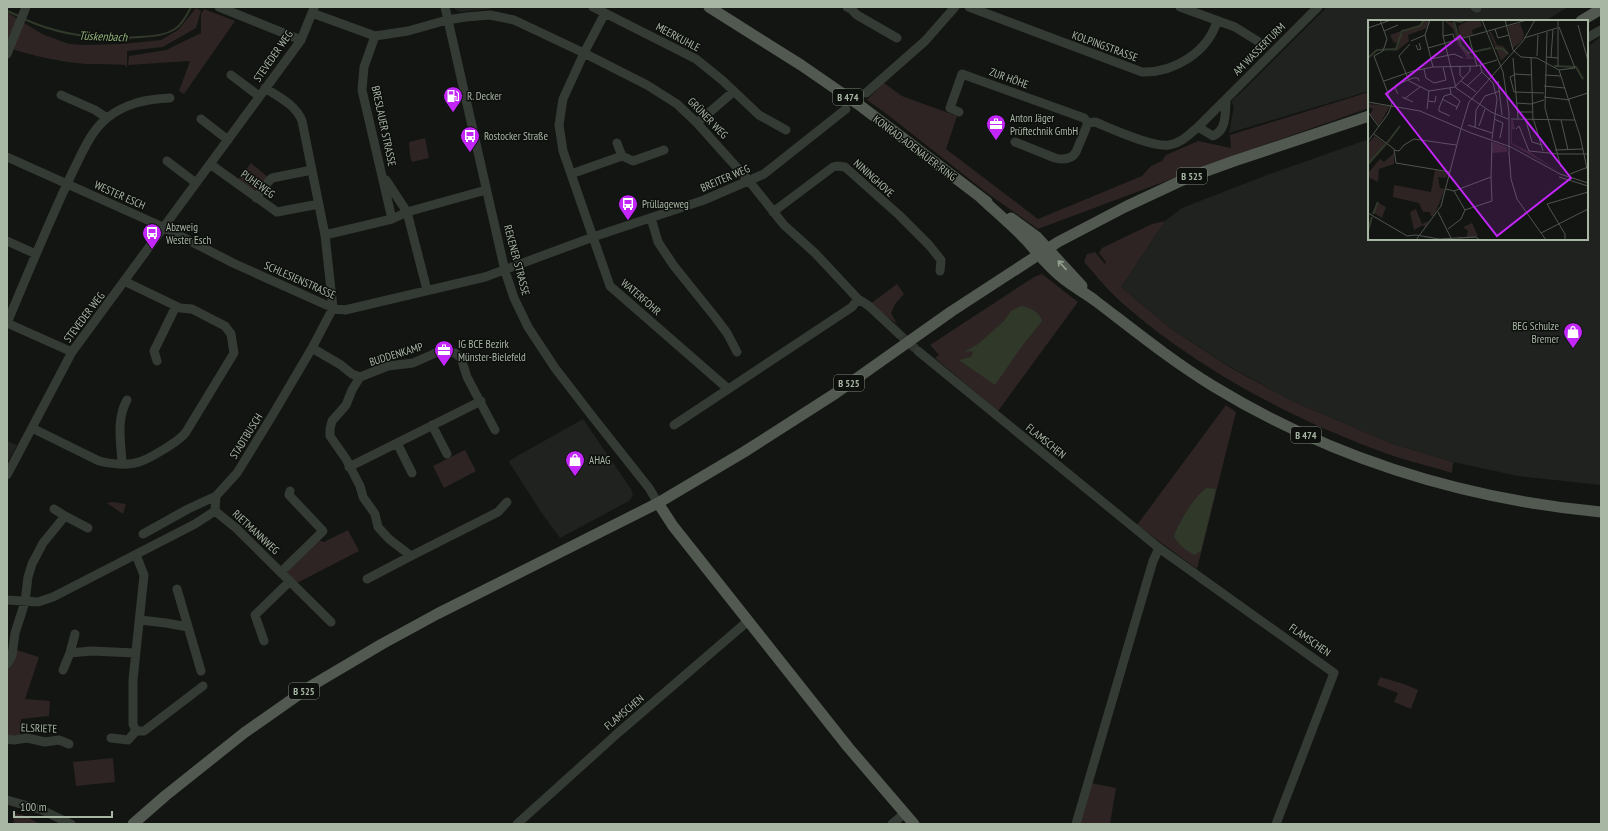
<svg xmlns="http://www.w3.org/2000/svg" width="1608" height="831" font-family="'PT Sans Narrow',sans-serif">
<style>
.built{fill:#1f221f}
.green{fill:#2d2423}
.water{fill:#303929}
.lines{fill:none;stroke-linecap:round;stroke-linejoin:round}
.stream{stroke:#303929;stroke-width:2}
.minor-tunnel{stroke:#313530;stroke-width:9;stroke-dasharray:9 4.5;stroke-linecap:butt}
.minor{stroke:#343a34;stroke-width:9}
.major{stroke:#515950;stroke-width:11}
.oneway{stroke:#929f8f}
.labels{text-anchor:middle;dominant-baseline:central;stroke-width:3;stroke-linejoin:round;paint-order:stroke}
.shield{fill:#0e100e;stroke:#7a8477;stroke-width:1}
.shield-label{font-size:10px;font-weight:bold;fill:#a8b6a4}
.street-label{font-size:11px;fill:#a8b6a4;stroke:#0e100e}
.poi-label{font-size:11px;fill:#a8b6a4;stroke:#0e100e;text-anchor:start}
.water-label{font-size:12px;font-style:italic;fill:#93b379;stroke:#0e100e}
.inset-river{fill:none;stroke:#303929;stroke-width:2}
.inset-road{fill:none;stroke:#4f554d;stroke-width:1}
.view{fill:#c226f9;fill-opacity:0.15;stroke:#c226f9;stroke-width:2}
.inset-edge{fill:none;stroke:#a8b6a4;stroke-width:2}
</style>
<rect width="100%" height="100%" fill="#131513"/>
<!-- built -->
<path class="built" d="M453,7H491L490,9L460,12L456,10Z
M1327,7H1568L1545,21H1369V91L1229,133L1234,106L1231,102Z
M1601,36V485L1518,476L1453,462L1393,444L1292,401L1232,368L1170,328L1121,287L1165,221L1182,208L1267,175L1369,139V239H1587V48Z
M583,419L631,489L633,496L629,501L560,538L541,512L509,462L512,459Z
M7,441L17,445L7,463Z"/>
<!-- green -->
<path class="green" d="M196,8L201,11L196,28L163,47L127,51V67L125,65C113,64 101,64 88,64C65,63 28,55 7,47V12L42,34L69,44L84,45L122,44L161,40L178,30Z
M204,9L235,21L184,94L179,91L190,61L128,65L129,56L166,50L201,33V14Z
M884,83L902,96L957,116L946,149L1038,219L1142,176L1151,166L1162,161L1166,155L1198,141L1231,148L1230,135L1369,92V108L1233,156L1038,229L987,193L888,115L867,100Z
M425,138L429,158L412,162L410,156L409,142Z
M251,163L269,178L257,194L238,179Z
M1165,221L1121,287L1170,328L1231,368L1292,401L1393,444L1453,462L1452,473C1426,465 1399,459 1374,449C1289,417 1197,368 1128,308C1112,295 1098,278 1084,262L1087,254L1095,252L1105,264L1106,262L1099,253L1102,248L1152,224Z
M1042,274L1078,302L998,411L935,358L939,355L930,345L1034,277Z
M897,284L904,294L895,304L891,313L897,324L870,304Z
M1226,405L1236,412L1197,569L1137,525Z
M465,450L476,471L444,488L433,466Z
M112,502L126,504L123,514L107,503Z
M348,530L359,551L297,583L286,571L318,540L324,542Z
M16,650L39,657L25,699L50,701L49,716L21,719L20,736L7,735V671Z
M1380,677L1404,684L1418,690L1411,709L1394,702L1398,693L1377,685Z
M113,758L115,782L76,786L73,762Z
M1091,783L1116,788L1110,824H1079Z
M13,813L23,815L40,824H14Z"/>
<!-- water -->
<path class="water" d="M1021,306C1029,307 1040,312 1042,321L1022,346L995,385L959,360L971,357L973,353L971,351L964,352L978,344L1004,321L1011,311Z
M1207,488L1216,489L1201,551L1194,555C1186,550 1178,545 1174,536C1179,522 1195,495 1207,488Z"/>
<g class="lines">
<!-- stream -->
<path class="stream" d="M7,11L19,16
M24,19C61,36 99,40 139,37C152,36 164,36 175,29C182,25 187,15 191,7"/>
<!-- minor-tunnel -->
<path class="minor-tunnel" d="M899,334L918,351"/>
<!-- minor -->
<path class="minor" d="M219,7L301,40
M445,7L505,271L514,298L528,327L555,368L592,416L649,488L658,503
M593,7L696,59L722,80L759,115L786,130
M847,7L851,9L857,15L897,38
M969,7L1142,72C1174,73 1208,52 1217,21
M1180,7L1235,27L1259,42
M1475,7L1477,8
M312,13L375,36L408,31L447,20L466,17L490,15L514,20L584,53L647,85L677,104L697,123L749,181L784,225L815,253L858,299L869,306L899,334
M605,13L584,53L563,99L559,125L563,151L610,286L727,388
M375,36L364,67L362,90L392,219
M1587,38L1601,30
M7,54L26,7
M231,75L259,96
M866,93L925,41L955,7
M61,95L95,110L107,118
M959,112L950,108L962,74L1084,118L1088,123L1095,122C1112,129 1153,148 1169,145C1181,143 1190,134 1198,127L1318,7
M201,119L228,140
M697,123L733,92
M1198,127L1213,136C1226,130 1225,117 1226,103L1224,101
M1015,142L1055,158C1063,160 1071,160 1076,152L1088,123
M617,143L622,156
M7,157L163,227L233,263L333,308L345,310L485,277L593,237L704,200L764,174L846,109
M167,161L196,183
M210,164L277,212L319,204
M571,174L622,156L633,161L664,150
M386,180L407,212L427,290
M256,198L269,181L272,178L312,170
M773,212L833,167L837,166L845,167L899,215L929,245L941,260L940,271
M651,218L658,242L674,266L715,317L727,333L737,352
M325,235L392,219L407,212L486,190
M7,241L36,254
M7,323C29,271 50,219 74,169C83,151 91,131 107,118C126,103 147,99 170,98
M7,323L72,352
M312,348L341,365L352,374L360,377L352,390L346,405L332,421L330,429V436L346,459L360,486L363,497L375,514L378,527L389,539L411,556L498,512L507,502
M918,351L1159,548
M157,361L154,351L176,306
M360,377L388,366L413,363L440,351L455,353L461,358L467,377L495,430
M432,425L447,454
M674,425L852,307L858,299
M32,428L99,461C110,464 127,466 139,462C149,459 180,441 186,432L234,353L231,334L225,326L192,309L180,308L124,281
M397,443L412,473
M122,463C121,442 116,419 127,400
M349,467L481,401
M7,475L72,352L301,40L314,8
M54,509L65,516
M215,511L216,496L237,473L272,416L312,348L333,308L325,235L302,121C296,105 279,97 265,88
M215,511L236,528L331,622
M143,534L188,509L216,496
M281,572L323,531L289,495L290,491
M367,579L411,556
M177,589L201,671
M7,600L38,602L53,597L195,524L215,511
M140,620L166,623L188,627
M264,641L255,615L290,581
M70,653L75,634
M7,664L12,656L15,633L25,602L28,577L32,564L43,543L65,516L88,528
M63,670L70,653L91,651L136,653
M136,731L133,724V680L144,575L136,555
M136,731H144L203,686
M111,738L128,740L136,731
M7,739L14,740L27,738L45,742L59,740L69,744
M7,800L42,810L71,824
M517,824L619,732L748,621
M892,824L905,813
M1076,824L1153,561L1159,548L1334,673L1276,824"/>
<!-- major -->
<path class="major" d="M709,7L801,65L862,107L987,202
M1581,21L1601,9
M980,197C996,212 1013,226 1027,241C1039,255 1050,269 1065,280C1075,288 1087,294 1097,302C1135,331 1172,361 1213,386C1331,458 1464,499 1601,512
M1011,218L1037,237L1082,286
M658,503L673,526L848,747L914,824
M133,824L165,796L244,733L311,686L382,644L437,614L658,503L744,452L836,393L952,311L1058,242L1125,207L1187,178L1234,161L1369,116"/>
</g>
<!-- one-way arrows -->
<defs><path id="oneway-shaft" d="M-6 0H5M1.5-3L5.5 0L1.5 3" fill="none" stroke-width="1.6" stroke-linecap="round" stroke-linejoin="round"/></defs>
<use class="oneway" href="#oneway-shaft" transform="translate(1062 265) rotate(-133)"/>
<!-- icons -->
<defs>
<symbol id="fuel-pin" viewBox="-11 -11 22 30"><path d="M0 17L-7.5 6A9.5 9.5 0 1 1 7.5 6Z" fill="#c226f9" stroke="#0e100e"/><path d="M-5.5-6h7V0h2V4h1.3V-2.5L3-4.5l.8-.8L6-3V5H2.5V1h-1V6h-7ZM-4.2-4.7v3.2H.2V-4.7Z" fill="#fff"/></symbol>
<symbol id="office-pin" viewBox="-11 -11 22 30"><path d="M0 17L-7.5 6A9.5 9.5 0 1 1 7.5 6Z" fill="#c226f9" stroke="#0e100e"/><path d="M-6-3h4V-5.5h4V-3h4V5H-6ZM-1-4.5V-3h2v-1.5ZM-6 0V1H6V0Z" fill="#fff"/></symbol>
<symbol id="bus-pin" viewBox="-11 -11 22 30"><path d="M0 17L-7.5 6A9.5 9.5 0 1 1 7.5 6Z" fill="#c226f9" stroke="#0e100e"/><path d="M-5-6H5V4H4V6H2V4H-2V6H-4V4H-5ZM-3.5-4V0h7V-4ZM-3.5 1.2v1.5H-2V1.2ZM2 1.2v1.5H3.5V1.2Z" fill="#fff"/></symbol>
<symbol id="shop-pin" viewBox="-11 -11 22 30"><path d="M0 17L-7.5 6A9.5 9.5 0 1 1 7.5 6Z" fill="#c226f9" stroke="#0e100e"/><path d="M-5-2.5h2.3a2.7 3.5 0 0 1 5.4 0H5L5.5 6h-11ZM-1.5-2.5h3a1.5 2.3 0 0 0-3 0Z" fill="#fff"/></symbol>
</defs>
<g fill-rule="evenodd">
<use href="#fuel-pin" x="442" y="85" width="22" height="30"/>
<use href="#office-pin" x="985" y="113" width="22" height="30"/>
<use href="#bus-pin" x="459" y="125" width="22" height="30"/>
<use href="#bus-pin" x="617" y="193" width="22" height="30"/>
<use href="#bus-pin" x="141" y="222" width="22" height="30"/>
<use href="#shop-pin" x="1562" y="321" width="22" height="30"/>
<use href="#office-pin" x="433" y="339" width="22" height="30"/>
<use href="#shop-pin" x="564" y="449" width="22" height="30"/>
</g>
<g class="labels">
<!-- shield labels -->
<g class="shield">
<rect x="833" y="89" width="30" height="16" rx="3"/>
<rect x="1177" y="168" width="30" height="16" rx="3"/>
<rect x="834" y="375" width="30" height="16" rx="3"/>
<rect x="1291" y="427" width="30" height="16" rx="3"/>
<rect x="289" y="683" width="30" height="16" rx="3"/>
</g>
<g class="shield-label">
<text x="848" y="97">B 474</text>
<text x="1192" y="176">B 525</text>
<text x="849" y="383">B 525</text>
<text x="1306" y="435">B 474</text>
<text x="304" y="691">B 525</text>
</g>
<!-- street labels -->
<g class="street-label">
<text transform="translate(678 37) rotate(28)">MEERKUHLE</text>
<text transform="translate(1105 46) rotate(20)">KOLPINGSTRASSE</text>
<text transform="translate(1259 49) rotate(-45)">AM WASSERTURM</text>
<text transform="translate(273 56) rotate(-55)">STEVEDER WEG</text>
<text transform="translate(1009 78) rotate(20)">ZUR HÖHE</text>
<text transform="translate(708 118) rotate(46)">GRÜNER WEG</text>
<text transform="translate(384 126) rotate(78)">BRESLAUER STRASSE</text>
<text transform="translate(915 148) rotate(37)">KONRAD-ADENAUER-RING</text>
<text transform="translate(725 178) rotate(-23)">BREITER WEG</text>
<text transform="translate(874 178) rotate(42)">NININGHOVE</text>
<text transform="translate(258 184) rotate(36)">PUHEWEG</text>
<text transform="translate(120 195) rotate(24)">WESTER ESCH</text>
<text transform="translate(517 260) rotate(75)">REKENER STRASSE</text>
<text transform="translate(300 280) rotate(24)">SCHLESIENSTRASSE</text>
<text transform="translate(641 297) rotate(41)">WATERFOHR</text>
<text transform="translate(84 317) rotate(-53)">STEVEDER WEG</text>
<text transform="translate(396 354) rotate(-17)">BUDDENKAMP</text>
<text transform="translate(246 436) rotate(-58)">STADTBUSCH</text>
<text transform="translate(1046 441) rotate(39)">FLAMSCHEN</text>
<text transform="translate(256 532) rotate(43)">RIETMANNWEG</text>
<text transform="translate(1310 640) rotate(35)">FLAMSCHEN</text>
<text transform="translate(624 712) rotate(-40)">FLAMSCHEN</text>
<text transform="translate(39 728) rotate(2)">ELSRIETE</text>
</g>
<!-- poi labels -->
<g class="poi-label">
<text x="467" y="96">R. Decker</text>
<text x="1010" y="118">Anton Jäger<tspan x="1010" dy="13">Prüftechnik GmbH</tspan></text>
<text x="484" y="136">Rostocker Straße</text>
<text x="642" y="204">Prüllageweg</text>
<text x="166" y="227">Abzweig<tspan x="166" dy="13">Wester Esch</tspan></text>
<text x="1559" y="326" text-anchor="end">BEG Schulze<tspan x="1559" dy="13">Bremer</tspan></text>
<text x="458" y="344">IG BCE Bezirk<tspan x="458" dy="13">Münster-Bielefeld</tspan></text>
<text x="589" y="460">AHAG</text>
</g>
<!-- water labels -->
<g class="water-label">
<text transform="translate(103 36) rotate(2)">Tüskenbach</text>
</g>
</g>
<!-- overview -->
<g transform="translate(1368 20)">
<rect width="220" height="220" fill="#131513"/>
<path d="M56,0H62L59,8L40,15L41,21L30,30L24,32L30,27L32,16L37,10L33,12L31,22L26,23L22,15L33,11L52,6ZM76,0L86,3L92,25L106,39H96L99,37L90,25L85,9ZM101,0H112L114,6L104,10L105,15L92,18L90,6ZM121,12H123L129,25L135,26L141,33L133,41ZM0,84L22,86L11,105L2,94L5,89L0,87ZM143,100H145L147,109L144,110V123L162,132L188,150L143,124ZM7,116L18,124L0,144V123ZM125,122L139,127V132L124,133ZM26,133V144L11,149L10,162L0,157V153L12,139L16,142ZM67,150L81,153L78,158L70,157L72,168L77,169L66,196H63L62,192H55L51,183L25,177L26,165L63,172ZM9,182L18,187L14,198L6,193ZM48,189L54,204L61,201L57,207L55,205L46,210L42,192Z" fill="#2d2423"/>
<path d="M104,203L110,216L108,217L98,218L92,219L89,216L98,218L100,211L95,207Z" fill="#2d2423"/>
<path d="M152,3L156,14L154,21L145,28L140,6Z" fill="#2d2423"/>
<path class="inset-river" d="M84,0L92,2L97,0M86,2L93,25L100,33L123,28M127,28L135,29L140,34M0,38L9,30L28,29L34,11L52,6L56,0M186,46L208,47L215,59M19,123L32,106M0,144L18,124M5,194L10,182M0,211L4,197"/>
<path class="inset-road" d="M75,0V16L88,68L123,92L140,99M114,0L135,52L141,92V134M137,0L145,30L153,37L169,38L191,50M210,5L220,41M0,8L23,0M127,9L130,18L141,15M16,11L30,5M179,12L177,88L193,147M57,15L65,47M57,15L62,0M75,16L85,14L87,21M101,17L109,46M156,18L189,8M43,21L57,15M48,25L50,30L53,29L51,23M60,28L159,0M31,36L41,61L61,71L87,67L102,51V46M31,36L42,24M169,36L170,15M163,37L165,101M178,37L190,38M183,37L185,10M145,38L150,98M63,39L86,34L95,38M112,45L114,52L125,63L129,79L124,119M92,46V55L96,59M190,46V0M56,49L58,58L66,63L78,60L75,47M191,50L212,116L220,153M191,50L207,48L191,7M146,54L163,55M146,55L142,57L146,72L176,73M177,55L193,56M16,61L45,51L65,47L109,46L129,40M93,61L108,72M130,61L134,95M99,66L114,52M176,66L197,68M30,74L27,68L28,65L45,58H50L51,61M83,74L92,81L88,90M34,77L45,82M176,77L202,80M36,79L52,67M74,79L89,87M201,79L220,73M60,81L67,82L68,76M0,82L52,91L103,113L143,127L192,154L220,163M148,83L163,84L176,80M59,89L61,71M0,92L11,107M150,92H164M82,96L71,91V88L76,76L83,74L82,68M126,99L135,103L132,118M143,99L207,100M193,100L200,130M158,101L164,122L174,125M166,101L175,131M100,105L124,113M111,106L117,89M107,107L108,90L117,76L132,71M93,109L101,82L155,21L167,0M148,109L151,106L161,131L191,134H220M6,114L26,129L28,143L82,152M0,121L20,94L24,84L6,36L15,31L19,19L12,0M26,130L31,131L36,125L46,119L88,125M187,130L215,129M141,133L143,159L149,179L178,220M202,154L220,147M123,157L124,122M191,157L220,166M78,169L86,171L97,190L93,199L80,209M86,171L123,157L124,181L97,190M70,192L84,220M0,193L39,216L48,215L71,219L108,217L112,220M173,213L220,189M48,220L73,186L93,109M197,220V214L179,184L220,172"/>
<path class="view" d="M92,16L203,158L129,216L18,74Z"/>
<rect width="220" height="220" class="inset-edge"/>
</g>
<!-- border -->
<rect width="1608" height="831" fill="none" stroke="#a8b6a4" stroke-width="16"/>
<!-- scale -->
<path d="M14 811v6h98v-6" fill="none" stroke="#a8b6a4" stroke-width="2"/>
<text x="20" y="811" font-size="12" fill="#a8b6a4" stroke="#0e100e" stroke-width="3" paint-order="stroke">100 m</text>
</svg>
